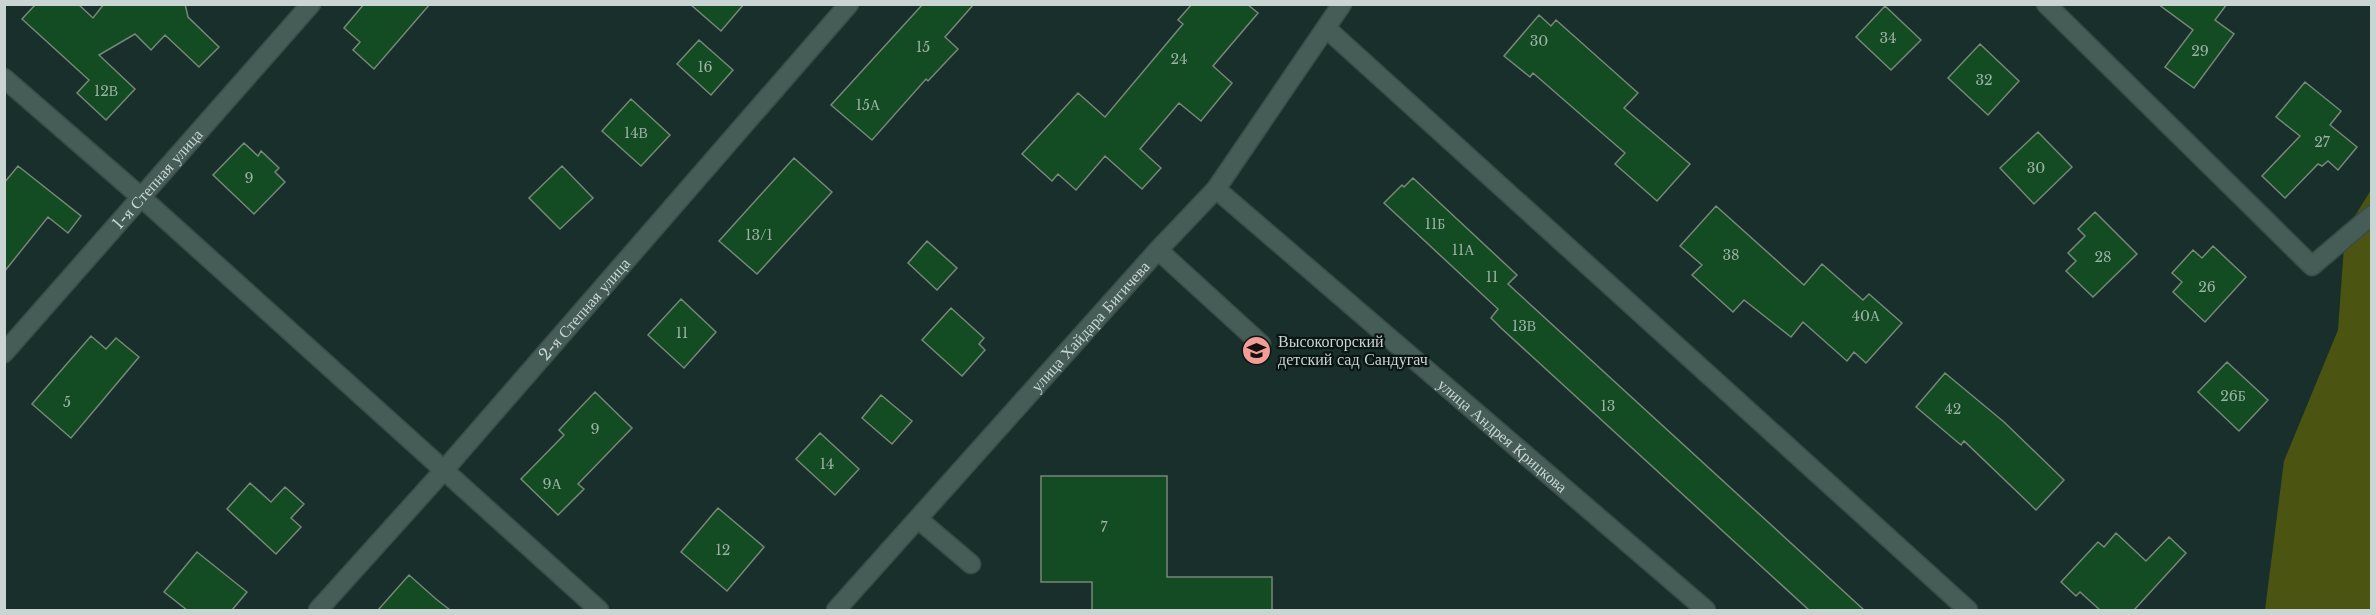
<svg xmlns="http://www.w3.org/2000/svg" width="2376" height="615" font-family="'Libre Baskerville',serif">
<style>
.forest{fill:#4b5411}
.building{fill:#134b22;stroke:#778778;stroke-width:1.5}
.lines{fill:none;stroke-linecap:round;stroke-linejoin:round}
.minor-casing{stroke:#3a4c48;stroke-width:21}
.minor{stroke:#455c57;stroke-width:18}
.labels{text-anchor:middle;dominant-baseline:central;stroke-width:4.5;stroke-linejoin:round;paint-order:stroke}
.number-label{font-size:14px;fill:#9bb2a6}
.street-label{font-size:16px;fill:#c8d5d2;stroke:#0b1513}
.poi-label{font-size:16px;fill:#c8d5d2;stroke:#0b1513;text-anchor:start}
</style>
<rect width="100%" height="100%" fill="#192f2b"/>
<!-- forest -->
<path class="forest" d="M2371,190V610H2265L2284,461L2338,330L2345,232Z"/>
<!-- building -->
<path class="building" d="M36,4H78L93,18L104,4H185L188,17L219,47L199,67L165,35L151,50L135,34L99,55L135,89L106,120L77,93L89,80L22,19Z
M364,4H430L374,69L353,50L360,42L344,28Z
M690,4H744L721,31Z
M923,4H974L945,37L958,49L928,81L926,79L872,140L831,105Z
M1192,4H1247L1258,13L1213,66L1232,83L1201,121L1179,103L1140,149L1161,168L1142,189L1105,156L1076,190L1058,174L1052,181L1022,154L1078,93L1105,117L1183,24L1178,20Z
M2158,4H2227L2215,20L2234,34L2194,88L2165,67L2193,30Z
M1885,6L1921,40L1891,70L1856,37Z
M1539,15L1551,26L1556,20L1638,93L1624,108L1690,164L1657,201L1615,164L1625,153L1533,73L1530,77L1504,56Z
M699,40L733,70L711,95L677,64Z
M1980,44L2019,81L1988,115L1948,78Z
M2305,82L2341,111L2330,125L2357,147L2338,170L2328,161L2322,166L2318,164L2285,198L2262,176L2300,136L2276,117Z
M631,99L670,135L641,166L602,131Z
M2038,132L2072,167L2034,204L2000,168Z
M244,143L258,156L261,151L279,168L275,172L285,182L254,214L213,175Z
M794,158L832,192L757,274L719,241Z
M18,166L81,216L68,233L48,217L4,272V183Z
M562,166L593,198L560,229L529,198Z
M1413,178L1517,275L1508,284L1864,610H1809L1501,328L1491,318L1498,309L1384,203L1402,185L1404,187Z
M1716,206L1804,285L1822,264L1863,300L1869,294L1902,323L1866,363L1854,352L1847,361L1803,322L1791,337L1744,300L1733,312L1692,275L1702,265L1680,246Z
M2095,212L2137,254L2093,297L2066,271L2076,261L2068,253L2085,236L2078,229Z
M927,241L957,268L937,290L908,263Z
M2213,246L2246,277L2205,322L2173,292L2182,282L2172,273L2193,250L2202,258Z
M681,299L716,332L684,368L648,335Z
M951,308L984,338L979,344L985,350L962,376L922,340Z
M91,336L106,349L116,338L139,357L71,438L32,404Z
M2227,362L2268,400L2239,431L2198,392Z
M1945,373L2004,422L2064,480L2036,510L1964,441L1961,445L1916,407Z
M595,392L632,428L578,484L584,489L558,515L521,479L564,435L559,430Z
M881,395L912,421L892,444L862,418Z
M820,433L859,469L835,495L796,459Z
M1041,476H1167V577H1272V610H1092V582H1041Z
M250,483L271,502L285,487L304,504L291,518L301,527L276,554L227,509Z
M718,508L764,547L727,591L681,552Z
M2116,533L2146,561L2169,537L2186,553L2134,610H2100L2080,592L2076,596L2061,582L2098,542L2104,547Z
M197,552L247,592L232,610H187L164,592Z
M409,575L436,599L450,610H378Z"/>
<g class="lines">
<defs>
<g id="minor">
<path d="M2046,4L2312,266L2372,215"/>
<path d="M1326,28L1968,610"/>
<path d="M4,78L141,197L599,610"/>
<path id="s1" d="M1216,189L1706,610"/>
<path d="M1158,250L1261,344"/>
<path id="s2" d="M4,353L311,4"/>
<path d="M918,519L971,564"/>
<path id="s3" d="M318,610L445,469L849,4"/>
<path id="s4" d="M836,610L1158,250L1216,189L1342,4"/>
</g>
</defs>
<!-- minor casing -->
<use href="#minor" class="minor-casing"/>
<!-- minor -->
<use href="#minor" class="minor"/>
</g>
<!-- icons -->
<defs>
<symbol id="school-disc" viewBox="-11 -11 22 22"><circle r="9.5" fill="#f59c96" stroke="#0b1513"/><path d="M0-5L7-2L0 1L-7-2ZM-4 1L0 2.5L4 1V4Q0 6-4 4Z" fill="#111"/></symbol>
</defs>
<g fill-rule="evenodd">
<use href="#school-disc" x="1240" y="334" width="33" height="33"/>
</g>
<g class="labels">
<!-- number labels -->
<g class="number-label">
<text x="1888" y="38">34</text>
<text x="1539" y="41">30</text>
<text x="923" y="47">15</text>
<text x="2200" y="51">29</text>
<text x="1179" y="59">24</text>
<text x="705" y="67">16</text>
<text x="1984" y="80">32</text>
<text x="106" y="91">12В</text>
<text x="868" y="105">15А</text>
<text x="636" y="133">14В</text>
<text x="2322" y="142">27</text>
<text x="2036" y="168">30</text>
<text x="249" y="178">9</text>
<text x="1435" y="224">11Б</text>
<text x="759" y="235">13/1</text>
<text x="1463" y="250">11А</text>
<text x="1731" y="255">38</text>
<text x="2103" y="257">28</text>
<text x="1492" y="277">11</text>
<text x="2207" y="287">26</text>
<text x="1866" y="316">40А</text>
<text x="1524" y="326">13В</text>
<text x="682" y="333">11</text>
<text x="2233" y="396">26Б</text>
<text x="67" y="402">5</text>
<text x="1608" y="406">13</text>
<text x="1953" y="409">42</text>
<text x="595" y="429">9</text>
<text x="827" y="464">14</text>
<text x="552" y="484">9А</text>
<text x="1104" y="527">7</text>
<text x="723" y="550">12</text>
</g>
<!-- street labels -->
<g class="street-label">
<text stroke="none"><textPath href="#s2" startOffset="232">1-я Степная улица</textPath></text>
<text stroke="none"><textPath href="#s3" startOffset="402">2-я Степная улица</textPath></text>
<text stroke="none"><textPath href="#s4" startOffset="381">улица Хайдара Бигичева</textPath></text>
<text stroke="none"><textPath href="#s1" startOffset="378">улица Андрея Крицкова</textPath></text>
</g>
<!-- poi labels -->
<g class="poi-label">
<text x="1278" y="341">Высокогорский<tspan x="1278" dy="18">детский сад Сандугач</tspan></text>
</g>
</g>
<!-- border -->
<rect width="2376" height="615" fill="none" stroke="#c8d5d2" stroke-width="12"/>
</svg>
